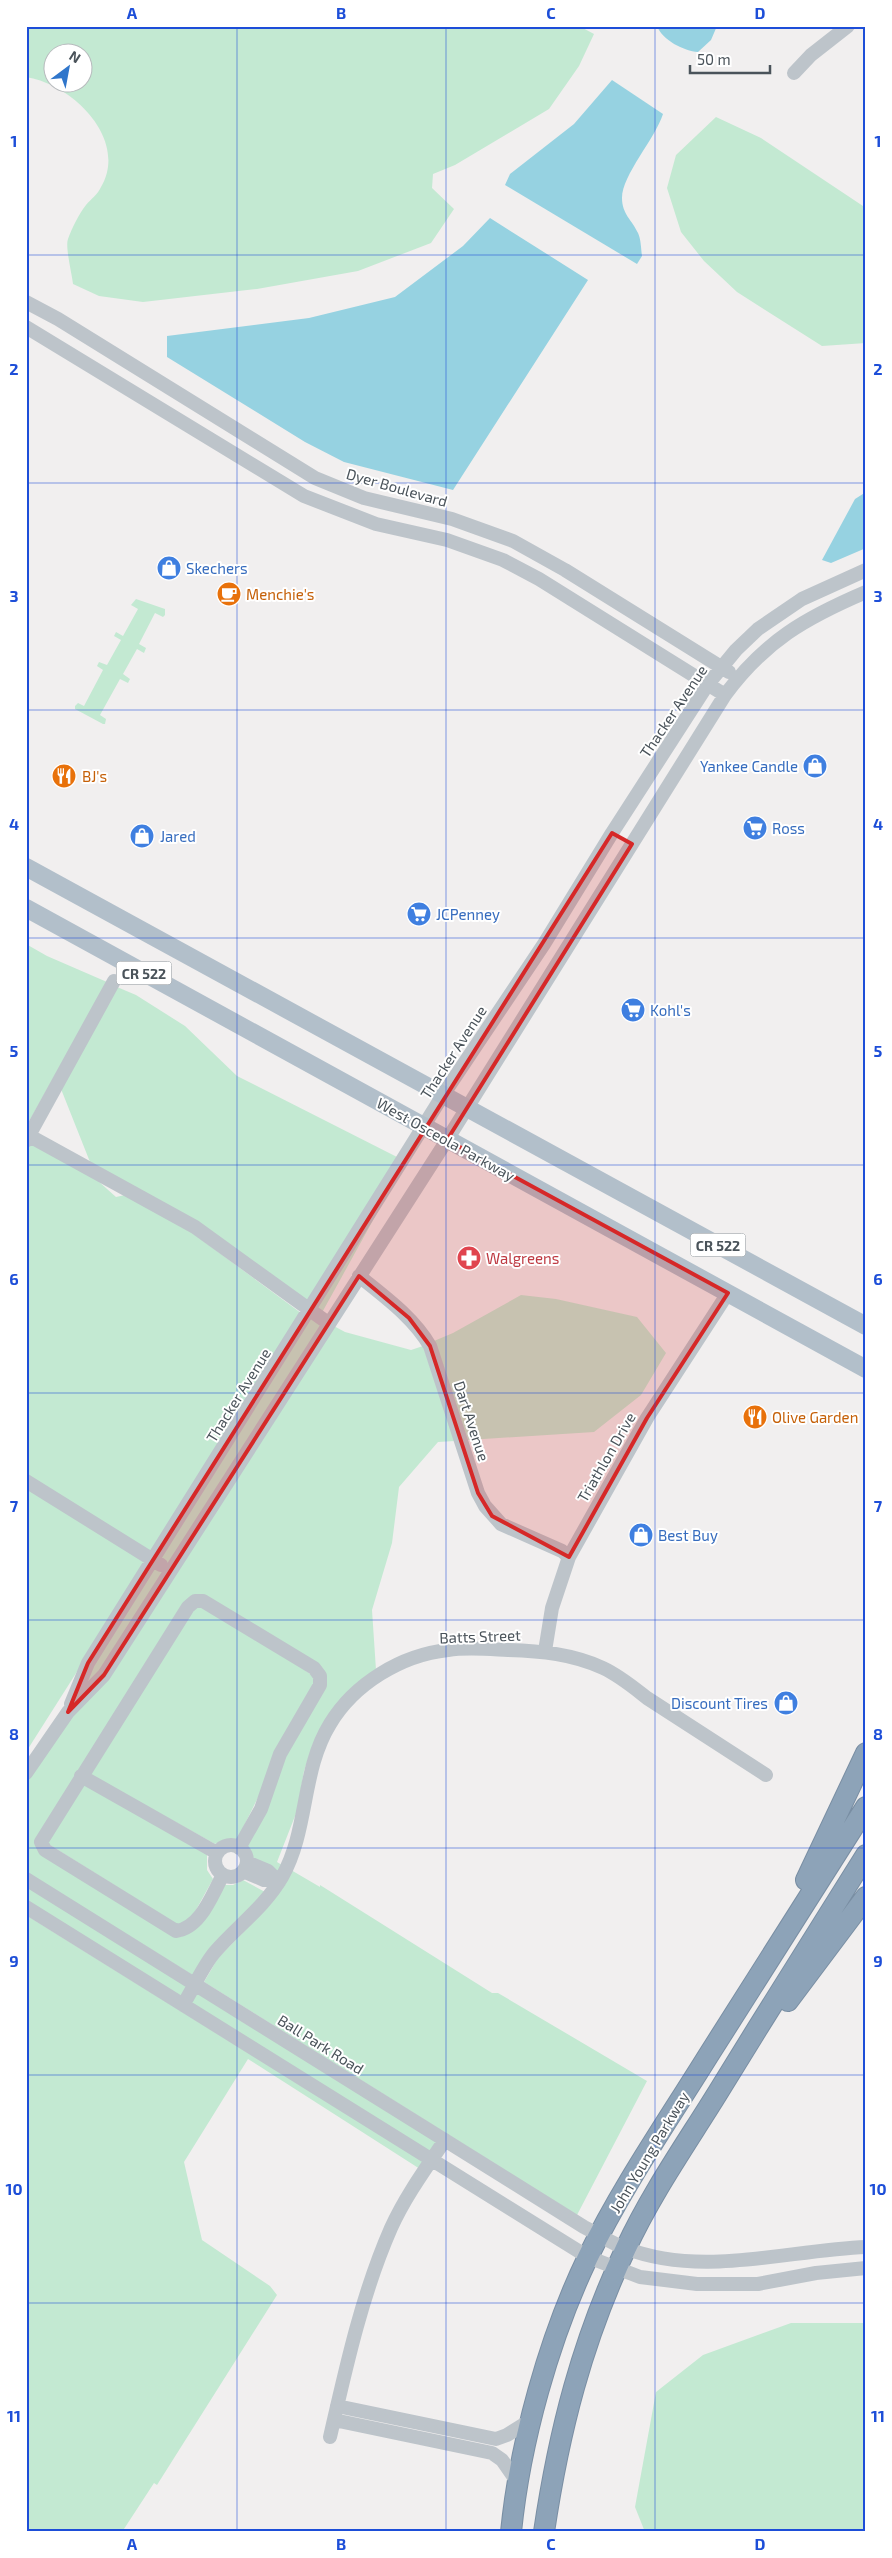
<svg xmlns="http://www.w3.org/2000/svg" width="892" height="2558" font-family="'Exo 2',sans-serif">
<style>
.green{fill:#c3e9d2;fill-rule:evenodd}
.water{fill:#96d2e1}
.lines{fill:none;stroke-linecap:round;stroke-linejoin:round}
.highway-casing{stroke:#798ea3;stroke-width:22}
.minor{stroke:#bdc4ca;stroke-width:14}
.major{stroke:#b2bfca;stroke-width:18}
.highway{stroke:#8da3b8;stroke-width:20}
.marked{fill:#d62828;fill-opacity:0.2;stroke:#d62828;stroke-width:4;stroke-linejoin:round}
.grid{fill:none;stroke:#1d4ed8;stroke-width:1;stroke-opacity:0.55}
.labels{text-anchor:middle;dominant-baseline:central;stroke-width:4;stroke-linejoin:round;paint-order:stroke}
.shield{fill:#fff;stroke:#80878c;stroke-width:1}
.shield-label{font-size:14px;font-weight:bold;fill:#4a535a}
.street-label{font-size:15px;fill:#4a535a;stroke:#fff}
.shop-label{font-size:15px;fill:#366cbe;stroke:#fff;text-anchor:start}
.food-label{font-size:15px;fill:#c56008;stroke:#fff;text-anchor:start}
.health-label{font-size:15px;fill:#be3a42;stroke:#fff;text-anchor:start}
.neatline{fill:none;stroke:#1d4ed8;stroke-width:2}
.grid-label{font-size:16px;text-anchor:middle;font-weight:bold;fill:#1d4ed8}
</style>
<rect width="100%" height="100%" fill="#f1efef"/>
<!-- green -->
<path class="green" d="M26,26H579L594,34L579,66L549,109L455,165L433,174L432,188L454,209L431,243L358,271L257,289L143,302L99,296L73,284C72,274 65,247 68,239C72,228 79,214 86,205C91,199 98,194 101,187C129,139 72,84 26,77ZM52,52H82V82H52Z
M716,117L761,138L866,208V343L822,346L737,292L704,261L681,232L667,188L676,155Z
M136,599L165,609V615L163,617L155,613L139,644L146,648L144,653L137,649L123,674L130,679L128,683L120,679L100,715L106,719L105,724H103L75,709V706L78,703L84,706L103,670L97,666L99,662L107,665L121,640L114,636L116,632L123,636L138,609L131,605Z
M26,944L47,956L107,982L26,1127Z
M117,987L136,995L185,1026L237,1076L397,1157L308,1303L90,1162L61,1089Z
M31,1144L97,1180L116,1197L125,1195L191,1232L301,1313L152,1553L26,1474V1152Z
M392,1186L319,1318L345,1332L411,1350L423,1346L455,1441L438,1442L399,1487L392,1543L372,1610L376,1670L313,1744L304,1771L297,1811L277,1862L282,1865L278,1872L251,1861L246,1847L285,1756L325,1685L204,1595L36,1839L177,1937C202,1934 213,1905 225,1885H233L243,1880L265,1892L194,1976L26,1872V1773Z
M521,1295L556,1299L637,1317L666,1353L641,1395L594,1432L468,1440L434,1341L453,1333Z
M26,1488L146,1563L26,1752Z
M196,1607H201L310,1673L315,1678L314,1684L237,1840H224L215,1844L89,1774L191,1611Z
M83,1784L207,1854V1870L213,1879L191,1919L178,1925L50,1845L47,1841Z
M291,1870L320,1887V1885L492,1993H498L647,2081L577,2215L204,1982L218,1958L268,1907Z
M26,1886L188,1987L182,1997L26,1900Z
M26,1915L424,2162L420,2169L248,2059L184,2162L202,2240L270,2286L277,2295L157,2485L154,2483L122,2532H26Z
M197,1993L437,2142L430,2152L191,2003Z
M791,2323H866V2532H645L635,2507L656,2392L703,2355Z"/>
<!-- water -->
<path class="water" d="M657,26H717L711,40L698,52C684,51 662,40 657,26Z
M612,80L663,114C655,139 622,175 622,198C622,214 632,220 638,233C641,239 641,249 642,256L637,264L505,185L510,174L574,124Z
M490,218L588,280L453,490L344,462L305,442L167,357V336L309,318L395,297L463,246Z
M866,492V548L831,563L822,560L855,499Z"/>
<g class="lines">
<defs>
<path id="highway" d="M806,1880L866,1753
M788,2001L866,1897
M511,2532C520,2442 549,2338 588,2257C622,2187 667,2122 708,2056C760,1973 813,1890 866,1807
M544,2532C559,2431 582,2341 626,2248C651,2194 686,2144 717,2094C766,2014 816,1935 866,1855"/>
</defs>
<!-- highway casing -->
<use href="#highway" class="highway-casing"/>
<!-- minor -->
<path class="minor" d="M794,73L811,55L848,26
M26,302L58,319L315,478L364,498L452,519L513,541L565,570L729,672
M26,327L304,496L376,524L447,540L503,560L539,579L725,695
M26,1134L195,1227L328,1323
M26,1141L114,981
M359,1276C385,1297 413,1317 430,1346L478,1493L485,1506L501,1524L562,1551L569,1557
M26,1481L161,1565
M545,1651L552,1608L569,1557L647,1418L728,1293
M71,1704L88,1663L443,1095L544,944L612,833L708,684L736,650L758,629L802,599L866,570
M26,1773L68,1712L104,1675L447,1140L725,695C765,641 805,618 866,592
M81,1776L217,1853
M215 1861a16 16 0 1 1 32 0a16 16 0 1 1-32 0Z
M247,1862L268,1871L279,1882
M243,1871L264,1880L274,1879
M223,1875C212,1894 201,1928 176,1931L45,1850L41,1842L188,1607L195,1601H203L314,1668L320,1676V1685L280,1754L261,1809L239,1848
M26,1879L584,2227C598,2234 611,2243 625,2248C702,2278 787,2250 866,2247
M26,1907L588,2257L640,2277L697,2284H758L816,2273L866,2268
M183,2005C193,1989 202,1968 214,1953C236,1927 264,1908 282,1877C309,1829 301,1771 330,1724C354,1684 401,1655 448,1650C467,1647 488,1649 508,1650C541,1651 573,1654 603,1668C620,1676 633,1687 647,1698L766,1775
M337,2406L496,2439L507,2435L531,2420
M334,2420L492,2453L502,2460L518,2483
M330,2437C346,2367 362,2294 391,2228C405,2197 426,2168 445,2140"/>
<!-- major -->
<path class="major" d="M26,867L866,1326
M26,908L866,1369"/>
<!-- highway -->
<use href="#highway" class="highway"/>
</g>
<!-- marked area -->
<path class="marked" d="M612,833L632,844L447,1140L728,1293L647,1418L569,1557L492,1516L478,1493L430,1346L409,1318L359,1276L104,1675L68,1712L88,1663Z"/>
<!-- grid -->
<path class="grid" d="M237,26V2532M446,26V2532M655,26V2532M26,255H866M26,483H866M26,710H866M26,938H866M26,1165H866M26,1393H866M26,1620H866M26,1848H866M26,2075H866M26,2303H866"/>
<!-- icons -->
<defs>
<symbol id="shop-disc" viewBox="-11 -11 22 22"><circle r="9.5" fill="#3f7fe0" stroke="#fff"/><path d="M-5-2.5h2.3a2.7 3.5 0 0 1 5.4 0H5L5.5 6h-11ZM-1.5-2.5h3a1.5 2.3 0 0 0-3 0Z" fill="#fff"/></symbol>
<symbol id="cafe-disc" viewBox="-11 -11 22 22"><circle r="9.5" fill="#e8710a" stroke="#fff"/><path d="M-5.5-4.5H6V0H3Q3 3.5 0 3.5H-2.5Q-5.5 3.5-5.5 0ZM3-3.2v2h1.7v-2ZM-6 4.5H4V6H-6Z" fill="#fff"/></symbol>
<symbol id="restaurant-disc" viewBox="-11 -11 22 22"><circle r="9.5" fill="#e8710a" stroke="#fff"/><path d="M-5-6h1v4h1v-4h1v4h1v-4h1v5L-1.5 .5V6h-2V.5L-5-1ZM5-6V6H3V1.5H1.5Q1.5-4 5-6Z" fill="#fff"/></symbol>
<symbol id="supermarket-disc" viewBox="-11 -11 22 22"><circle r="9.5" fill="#3f7fe0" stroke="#fff"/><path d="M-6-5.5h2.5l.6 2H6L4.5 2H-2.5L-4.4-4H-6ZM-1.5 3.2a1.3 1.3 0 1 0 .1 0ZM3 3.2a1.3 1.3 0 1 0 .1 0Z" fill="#fff"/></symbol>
<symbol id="pharmacy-disc" viewBox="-11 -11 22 22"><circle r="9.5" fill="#e0444e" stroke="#fff"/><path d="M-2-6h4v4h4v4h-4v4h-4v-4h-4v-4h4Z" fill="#fff"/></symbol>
</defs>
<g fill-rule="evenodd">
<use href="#shop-disc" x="155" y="554" width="28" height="28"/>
<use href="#cafe-disc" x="215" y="580" width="28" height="28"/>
<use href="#shop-disc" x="801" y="752" width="28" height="28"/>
<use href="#restaurant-disc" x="50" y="762" width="28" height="28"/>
<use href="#supermarket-disc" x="741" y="814" width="28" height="28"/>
<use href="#shop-disc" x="128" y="822" width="28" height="28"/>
<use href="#supermarket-disc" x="405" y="900" width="28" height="28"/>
<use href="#supermarket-disc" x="619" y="996" width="28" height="28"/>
<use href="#pharmacy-disc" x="455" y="1244" width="28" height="28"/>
<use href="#restaurant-disc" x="741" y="1403" width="28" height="28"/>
<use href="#shop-disc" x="627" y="1521" width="28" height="28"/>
<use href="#shop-disc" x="772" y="1689" width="28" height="28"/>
</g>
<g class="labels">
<!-- shield labels -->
<g class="shield">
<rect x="116.5" y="961.5" width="55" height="23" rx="4"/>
<rect x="690.5" y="1233.5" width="55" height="23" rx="4"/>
</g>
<g class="shield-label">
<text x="144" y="973">CR 522</text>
<text x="718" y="1245">CR 522</text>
</g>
<!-- street labels -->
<g class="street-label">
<text transform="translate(397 487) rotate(16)">Dyer Boulevard</text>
<text transform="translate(673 711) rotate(-56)">Thacker Avenue</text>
<text transform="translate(453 1052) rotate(-57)">Thacker Avenue</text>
<text transform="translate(446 1139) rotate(29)">West Osceola Parkway</text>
<text transform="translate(238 1395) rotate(-58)">Thacker Avenue</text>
<text transform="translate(472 1421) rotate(72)">Dart Avenue</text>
<text transform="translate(606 1457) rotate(-60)">Triathlon Drive</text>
<text transform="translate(480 1636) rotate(-2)">Batts Street</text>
<text transform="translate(321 2044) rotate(32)">Ball Park Road</text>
<text transform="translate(649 2152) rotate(-59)">John Young Parkway</text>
</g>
<!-- shop labels -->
<g class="shop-label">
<text x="186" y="568">Skechers</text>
<text x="798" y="766" text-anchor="end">Yankee Candle</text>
<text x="772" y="828">Ross</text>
<text x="160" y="836">Jared</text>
<text x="436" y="914">JCPenney</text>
<text x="650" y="1010">Kohl's</text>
<text x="658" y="1535">Best Buy</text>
<text x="768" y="1703" text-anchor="end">Discount Tires</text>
</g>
<!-- food labels -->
<g class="food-label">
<text x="246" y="594">Menchie's</text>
<text x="82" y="776">BJ's</text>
<text x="772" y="1417">Olive Garden</text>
</g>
<!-- health labels -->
<g class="health-label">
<text x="486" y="1258">Walgreens</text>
</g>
</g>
<!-- border -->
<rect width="892" height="2558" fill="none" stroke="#ffffff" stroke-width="55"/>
<!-- north arrow -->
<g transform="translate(68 68) rotate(32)"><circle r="24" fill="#ffffff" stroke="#b7babd"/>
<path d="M0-4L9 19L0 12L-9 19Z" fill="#3076cb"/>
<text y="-8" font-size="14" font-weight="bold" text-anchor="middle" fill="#4a535a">N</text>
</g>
<!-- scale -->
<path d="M690 65v8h80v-8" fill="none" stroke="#4a535a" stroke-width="2.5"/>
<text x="697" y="65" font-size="15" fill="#4a535a" stroke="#ffffff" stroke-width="4" paint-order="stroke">50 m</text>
<rect x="28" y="28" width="836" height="2502" class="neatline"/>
<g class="grid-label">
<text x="132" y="19">A</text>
<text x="341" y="19">B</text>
<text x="551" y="19">C</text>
<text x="760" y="19">D</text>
<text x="14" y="147">1</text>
<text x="878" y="147">1</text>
<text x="14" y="375">2</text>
<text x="878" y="375">2</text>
<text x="14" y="602">3</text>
<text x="878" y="602">3</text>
<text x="14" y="830">4</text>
<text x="878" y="830">4</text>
<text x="14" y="1057">5</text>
<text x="878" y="1057">5</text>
<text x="14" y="1285">6</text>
<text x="878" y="1285">6</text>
<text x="14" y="1512">7</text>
<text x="878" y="1512">7</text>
<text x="14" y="1740">8</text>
<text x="878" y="1740">8</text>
<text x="14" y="1967">9</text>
<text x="878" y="1967">9</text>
<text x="14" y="2195">10</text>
<text x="878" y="2195">10</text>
<text x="14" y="2422">11</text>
<text x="878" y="2422">11</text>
<text x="132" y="2550">A</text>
<text x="341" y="2550">B</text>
<text x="551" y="2550">C</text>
<text x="760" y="2550">D</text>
</g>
</svg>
